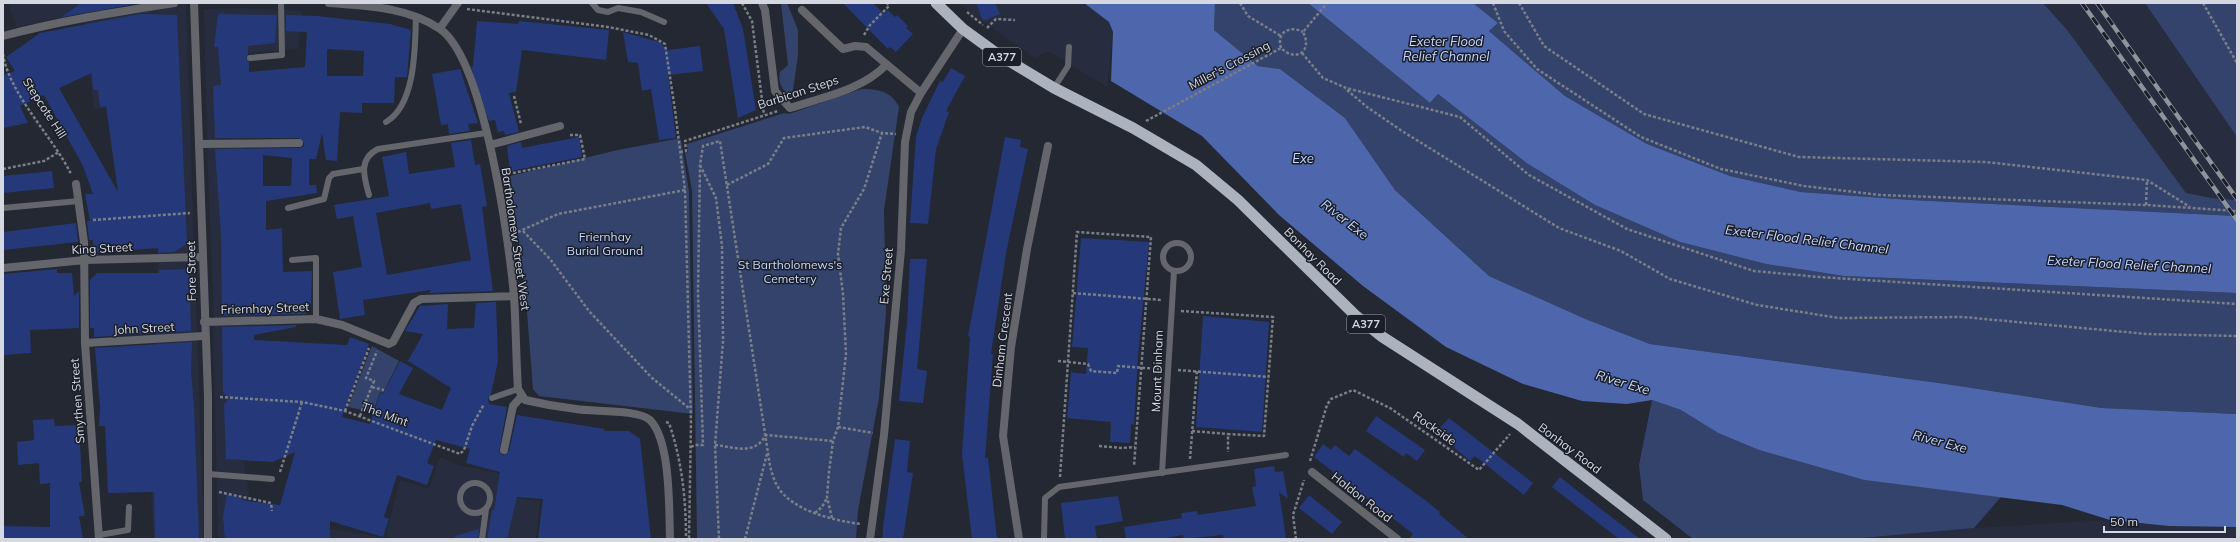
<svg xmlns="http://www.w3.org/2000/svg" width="2240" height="542" font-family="Mulish,sans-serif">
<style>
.built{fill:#272d3e}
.green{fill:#34436c}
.water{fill:#4d66ac}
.building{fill:#25397a;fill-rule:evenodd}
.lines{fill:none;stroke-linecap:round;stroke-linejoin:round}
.path{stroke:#7a7e87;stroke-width:2.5;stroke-dasharray:3 2;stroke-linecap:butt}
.service{stroke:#64666c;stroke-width:6}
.pedestrian{stroke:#64666c;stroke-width:8}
.minor{stroke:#64666c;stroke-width:8}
.trunk{stroke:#acb2be;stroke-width:11}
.rail-casing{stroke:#8f939c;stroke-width:4.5}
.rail{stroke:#1a1e28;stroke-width:3;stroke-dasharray:9;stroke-linecap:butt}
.labels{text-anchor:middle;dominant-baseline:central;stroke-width:3;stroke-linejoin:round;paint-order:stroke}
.shield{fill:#1a1e28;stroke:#9da0a9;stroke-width:1}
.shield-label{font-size:11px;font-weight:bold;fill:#d5d8e0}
.street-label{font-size:12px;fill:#d5d8e0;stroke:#1a1e28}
.park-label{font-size:12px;fill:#c6d7fe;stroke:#1a1e28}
.water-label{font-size:13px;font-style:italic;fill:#c7d7fe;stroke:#1a1e28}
</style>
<rect width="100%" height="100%" fill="#232832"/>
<!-- built -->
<path class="built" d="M14,3H186L204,539H154L151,493L158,246L146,104L94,109L83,13L17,27L8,5Z
M959,3H1084L1109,22L1113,32L1107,87L1048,51L1035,58L982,21Z
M2043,3H2145L2237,137V200L2211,198L2186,193L2068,31Z
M243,8L302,11L298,49L240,54L247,317H214L207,152L204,9Z
M246,322L249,360L244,463L255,529H336L385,538L400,480L429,489L440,457L458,465L517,477L513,498L540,501L536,539H218L213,324Z
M2110,520L2169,526L2237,527V539H1851L1974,528Z"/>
<!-- green -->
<path class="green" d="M781,3H787L798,30V55L792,97C782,91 778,83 780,72L788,65Z
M1215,3H1308L1430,103L1438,94L1528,164L1595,205L1680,242L1766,264L1844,276L2237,293V414L2102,408L1946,384L1650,344L1588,320L1489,276L1395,190L1345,118L1280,69L1258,66L1214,30Z
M1473,3H2043L2068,31L2186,193L2211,198L2237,200V216L1911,200L1801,192L1730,176L1647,144L1565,96L1489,31L1498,23Z
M2145,3H2237V137Z
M861,89C877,89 892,91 899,107L884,210L886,313L879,398L858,510L856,539H697L692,190L685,153L688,152L687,144L784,113L789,114Z
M676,139L681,140L689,192L693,414L539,396L533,389L526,299L510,176L618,150Z
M372,346L399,361L383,393L380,392L373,412L348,407Z
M1652,400L1681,410L1718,433L1759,450L1864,480L2001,497L1974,528L1851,539H1693L1643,500L1639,465Z"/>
<!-- water -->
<path class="water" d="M1084,3H1215L1214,30L1258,66L1280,69L1345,118L1395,190L1489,276L1588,320L1650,344L1946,384L2102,408L2237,414V527L2169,526L2110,520L2062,505L1864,480L1759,450L1718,433L1681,410L1652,400L1627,404L1582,401L1523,384L1446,347L1363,286L1279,215L1202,136L1111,81L1113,32L1109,22Z
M1308,3H1473L1498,23L1489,31L1565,96L1647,144L1730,176L1801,192L1911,200L2237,216V293L1844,276L1766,264L1680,242L1595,205L1528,164L1438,94L1430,103Z"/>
<!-- building -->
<path class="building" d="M81,3H139L62,17Z
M706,3H733L743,29L756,110L738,118L724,29Z
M843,3H873L884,14L888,10L895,17L897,15L908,26L906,28L913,34L896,52L890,47L888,49L875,36Z
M976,3H995L1000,14L983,21Z
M140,14L177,15L187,244L174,252L158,253V248L93,253V240H89L87,221H90L85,194H93L83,166L44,95L20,106L28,123L3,128V75L15,71L6,57L40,33ZM92,73L93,90H98L100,107L106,106L118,192L59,88Z
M218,14L277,15L275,43L248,46V54L246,58L249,62V72L305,67L307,32L286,31V15L317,16L390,24L411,30L407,77H395L394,103H362V113L340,112L337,161L326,160L322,133L316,159H309V185H316L317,193L266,201V230L282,228L283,272L312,271L311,306L306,310V314L222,316L221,234L215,149L299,148L304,146V143L299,138H215L213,86L221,85L218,47H214ZM327,49L364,51L363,76H327ZM263,155L292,158L291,186H263Z
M477,21L518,24L519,21L609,30L606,60L522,50L516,92L509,93L519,132L505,135L504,131L498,132L495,120L489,121L471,67L473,66Z
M623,32L659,42L668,50L700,46L703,71L668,75L676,138L659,140L651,89L642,91L638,63L628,62Z
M951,68L965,76L946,111L949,112L936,149L928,224L910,223L916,136L922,118L940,81L943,82Z
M460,69L478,123L468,124L470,131L449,134L448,124L441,125L432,74Z
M579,137L582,157L510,171L507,146L521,142L522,148Z
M1005,137L1021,140L1020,147L1028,149L1006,253L991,354H993L985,458H988L997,539H972L962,454L970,337L968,336Z
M471,140L475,165L480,164L487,206L482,207L493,291L429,293L431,290L363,300L365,315L340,319L333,272L362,267L353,216L337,219L334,205L389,196L382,157L406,152L409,174L455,167L451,143ZM430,203L431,209L461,204L471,260L387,275L376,213Z
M52,171L54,188L3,193V176Z
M76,223L78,242L3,250V232Z
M1081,238L1149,242L1138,356L1134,425L1131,424L1130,443L1110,442L1111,422L1067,418L1071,372L1086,374L1088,348L1072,347Z
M910,259H927L917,369L927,371L923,403L899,401L907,323Z
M57,269V273H72L74,296L79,291V328L30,330L31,353L3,355V274Z
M189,269L191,331L94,337V328H90V280L97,273H159V270Z
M496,302L498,361L491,394L488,398L489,404L507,407L499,452L503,455L509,451L517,415L605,429L604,431H629L640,439L651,539H538L543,499L517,497L507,539H487L492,510H494L500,472L466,463L470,449L436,440L427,463L434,466L427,485L397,475L384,517L389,519L383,537L330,521V539H225L223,517L227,494L247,501L280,505L295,452L273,462L226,459L224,405L229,398L223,392L222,327L296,325V327L254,335V340L347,345L350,337L369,344L342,417L370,424L380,393L383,394L400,361L413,368L399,394L442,410L451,388L408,361L423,334L405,331L420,306L448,304L447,329L474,328L476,303Z
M1203,316L1269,322L1262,432L1196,427Z
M192,342L191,373L194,406L199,539H155L154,492L108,493L105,426H99L100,407L95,348Z
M1376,416L1425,450L1417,461L1406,453L1404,457L1366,431Z
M1449,418L1533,483L1524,495L1475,456L1470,461L1436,432Z
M54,419L55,426L79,425L82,482H79L85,516H79L83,539H3V526L50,527V483L40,484L39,463L18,465L17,442L34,440L33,420Z
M895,439L910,441L907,472L913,473L903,539H883V527Z
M1323,444L1331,450L1335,445L1349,456L1355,449L1429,503L1440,512L1439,514L1469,539H1409L1413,534L1314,457Z
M1274,466L1275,472L1283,471L1288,499L1279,492L1286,538L1224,539L1223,535L1184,539L1183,535L1160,539H1126L1124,527L1182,518L1181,513L1197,511L1198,515L1256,506L1252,487L1256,486L1254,469Z
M1560,477L1579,492L1640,539H1619L1552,487Z
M1309,495L1342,522L1332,534L1299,508Z
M1118,496L1123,521L1095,526L1097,539H1065L1061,503Z
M479,529L478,539H456L455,536Z"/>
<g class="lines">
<!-- path -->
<path class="path" d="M742,3L752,21L764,115
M1240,3L1248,16L1281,36
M1493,3L1504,31L1537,69L1641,137L1721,169L1804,186L1880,195L2146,205L2237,211
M1519,3L1544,46L1644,114L1799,157L1986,162L2147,180L2190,207
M2203,3L2237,63
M467,9L608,27L649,35L665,44L675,110L685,190L691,423L689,539
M967,12L983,25
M987,28L996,19L1015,20
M864,35L870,25L889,6L887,3
M1281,48C1276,32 1290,25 1303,32
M1302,53L1323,78L1346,88L1460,117L1529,175L1627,229L1754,271L1819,277L2237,304
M3,54C9,94 53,137 71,174
M1347,90L1367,107L1402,131L1559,228L1621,251L1670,279L1757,305L1839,318L1963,317L2147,334L2237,336
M514,96L521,124
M1146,121L1281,48C1296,63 1313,51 1303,32L1327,3
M680,152L686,151L685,141L778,111
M700,165L716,198L722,246L723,341L715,445L719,539
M3,169L44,161L59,152
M508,174L585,159L580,135H568
M727,185L768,164L784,138L865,127L882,133
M2146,205L2147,180
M93,220L190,213
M523,231L550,259L589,311L651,377L690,409
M518,232L558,214L685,190
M1073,293L1161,300
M1181,311L1273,317L1264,436L1228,434V452
M1058,361L1088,364L1091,371L1117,373L1118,366L1159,369
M1178,370L1269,377
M372,387L384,390
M220,397L302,402L345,411L460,454L464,450L472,426L484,404
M345,411L369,348
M360,416L374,381L366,378L377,351
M666,422L669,423C682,461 686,499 686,539
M838,427L873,433
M1192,431L1228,434
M715,445C735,447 754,456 766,435L833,441
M1099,446L1122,448L1135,447
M691,447L695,445H703L698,292L700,165L703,146L720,141L770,466C772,473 774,481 778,487C792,511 836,521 861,524
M1190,459L1197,370
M1310,461L1327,405L1331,399L1353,390L1390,408L1479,470L1510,434
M280,472L302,402
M1060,477L1077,232L1151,237L1134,466
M219,492L271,503L272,511
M815,513L822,507L827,498
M832,518L827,497L829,472L833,441L838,427L846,354L843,294L838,254L841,228L864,189L882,133L896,134
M745,539L767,454
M1296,539L1293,515L1304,480"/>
<!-- service -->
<path class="service" d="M592,3L598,10L608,12L618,8L641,12L664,22
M250,58L282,55L281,3
M1054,88L1068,66L1069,47
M386,122C416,105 415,46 416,16
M369,195C364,177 358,159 378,149L486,133
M3,208L79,201
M288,208L324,199L329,178L333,174L363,169
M1163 257a14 14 0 1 1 28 0a14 14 0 1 1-28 0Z
M292,260L316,258V319
M492,398L518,389
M1162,473L1174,271
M208,474L272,479
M460 498a15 15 0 1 1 30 0a15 15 0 1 1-30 0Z
M99,535L128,530L129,507
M482,539L486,509
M1044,539L1045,498L1059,487L1286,455"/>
<!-- pedestrian -->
<path class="pedestrian" d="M199,144L299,143
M85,343L204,336"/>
<!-- minor -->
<path class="minor" d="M194,3L208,396V539
M329,3C367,6 408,7 440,29C484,59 509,240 514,296C516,327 516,358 518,389L525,400C542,404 559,407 576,409C593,412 638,409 650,420C671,441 669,511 670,539
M762,3L765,10L775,91L790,108C823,97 862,90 886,65
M802,10L843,49L855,46L866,47L921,93
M440,28L458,3
M3,36C59,21 116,12 174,3
M490,145L560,126
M76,184L84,242L85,343L99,539
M3,268L85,260L202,257
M204,322L316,319L342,325L389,344L393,342L414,303L421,299L514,296
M504,450L513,406L521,397
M1312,472L1397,539
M870,539L884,435L901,250L905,142L911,112L921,93L963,29
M1019,539L1003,436L1011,347L1027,249L1048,146"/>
<!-- trunk -->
<path class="trunk" d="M936,3L963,29L996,53L1054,88L1133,128L1196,165L1238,200L1355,315L1381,336L1518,424L1666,539"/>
<defs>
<path id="rail" d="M2082,3L2237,220
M2097,3L2237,199"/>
</defs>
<!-- rail casing -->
<use href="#rail" class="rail-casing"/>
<!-- rail -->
<use href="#rail" class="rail"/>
</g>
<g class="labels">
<!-- shield labels -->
<g class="shield">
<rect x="983" y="48" width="38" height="18" rx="3"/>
<rect x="1347" y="315" width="38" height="18" rx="3"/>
</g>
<g class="shield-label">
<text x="1002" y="57">A377</text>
<text x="1366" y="324">A377</text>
</g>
<!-- street labels -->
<g class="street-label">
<text transform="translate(1229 65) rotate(-28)">Miller's Crossing</text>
<text transform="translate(798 92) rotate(-18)">Barbican Steps</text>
<text transform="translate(45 108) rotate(57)">Stepcote Hill</text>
<text transform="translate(516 239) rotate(82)">Bartholomew Street West</text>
<text transform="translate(102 248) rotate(-3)">King Street</text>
<text transform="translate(1313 256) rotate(45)">Bonhay Road</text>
<text transform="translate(191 271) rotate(-91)">Fore Street</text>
<text transform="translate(886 276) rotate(-85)">Exe Street</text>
<text transform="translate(265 308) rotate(-2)">Friernhay Street</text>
<text transform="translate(144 328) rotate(-3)">John Street</text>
<text transform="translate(1002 340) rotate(-83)">Dinham Crescent</text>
<text transform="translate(1157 371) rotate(-88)">Mount Dinham</text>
<text transform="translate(77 401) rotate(-94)">Smythen Street</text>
<text transform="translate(385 414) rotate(20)">The Mint</text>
<text transform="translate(1435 428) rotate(35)">Rockside</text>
<text transform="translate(1570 448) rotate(37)">Bonhay Road</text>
<text transform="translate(1362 497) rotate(38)">Haldon Road</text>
</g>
<!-- park labels -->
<g class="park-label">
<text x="605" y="236">Friernhay<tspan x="605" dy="14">Burial Ground</tspan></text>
<text x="790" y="264">St Bartholomews's<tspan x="790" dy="14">Cemetery</tspan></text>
</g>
<!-- water labels -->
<g class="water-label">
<text x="1446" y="41">Exeter Flood<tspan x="1446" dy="15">Relief Channel</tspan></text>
<text x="1303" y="158">Exe</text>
<text transform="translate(1345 219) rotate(38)">River Exe</text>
<text transform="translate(1807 239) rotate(7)">Exeter Flood Relief Channel</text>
<text transform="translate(2129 264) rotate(3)">Exeter Flood Relief Channel</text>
<text transform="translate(1623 382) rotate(17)">River Exe</text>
<text transform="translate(1940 441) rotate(15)">River Exe</text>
</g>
</g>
<!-- border -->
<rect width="2240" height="542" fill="none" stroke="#d5d8e0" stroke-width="8"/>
<!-- scale -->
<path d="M2104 526v6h121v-6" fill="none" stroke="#d5d8e0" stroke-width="2"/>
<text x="2110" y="526" font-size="12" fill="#d5d8e0" stroke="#1a1e28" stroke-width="3" paint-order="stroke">50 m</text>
</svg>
